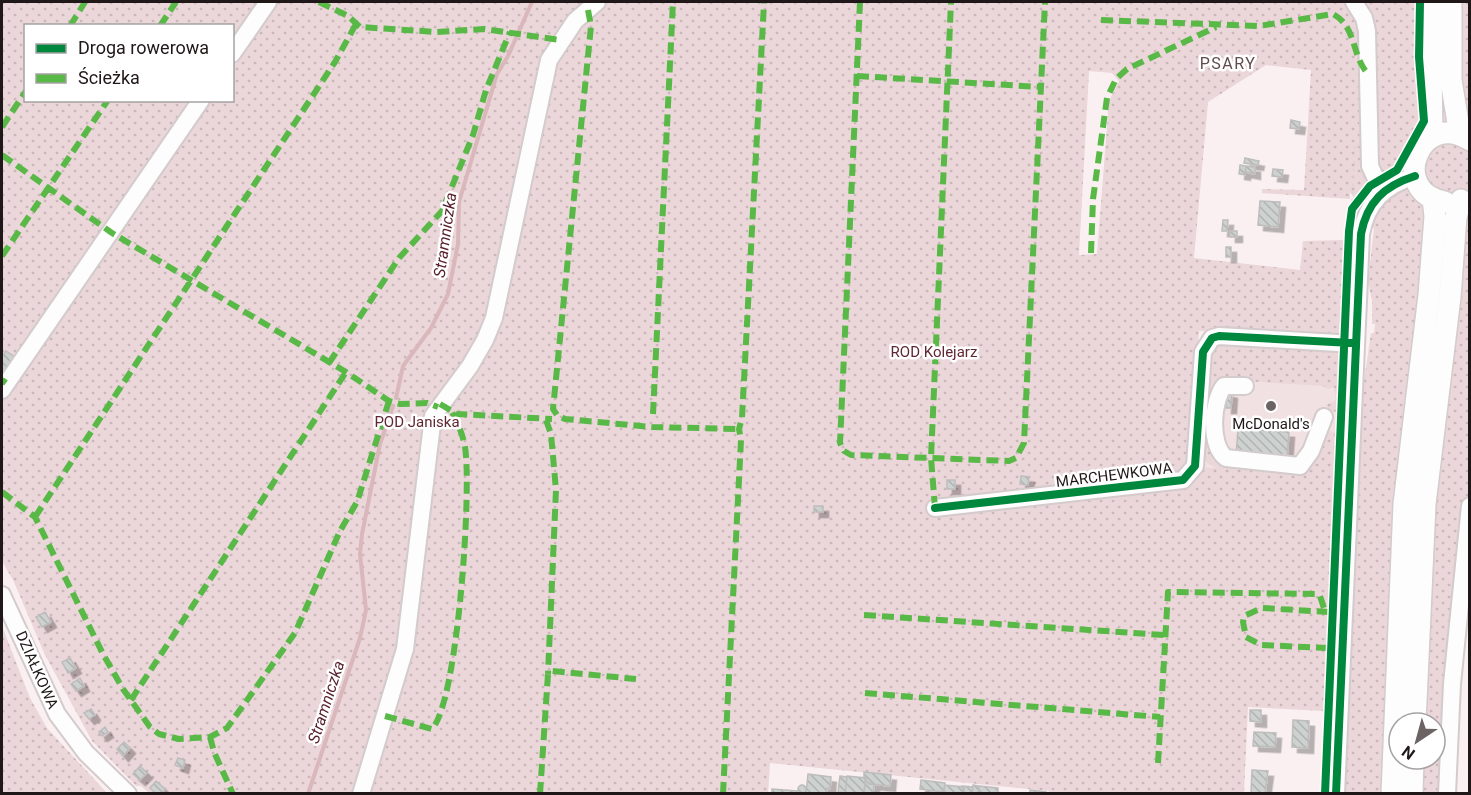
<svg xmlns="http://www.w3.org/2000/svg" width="1471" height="795" font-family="Roboto,sans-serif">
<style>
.built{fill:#f2e1e3}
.green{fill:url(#green-dots);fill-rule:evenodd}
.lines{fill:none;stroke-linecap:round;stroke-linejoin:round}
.stream{stroke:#dab7bb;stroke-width:4}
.building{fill:url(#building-back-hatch);stroke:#bebdbd;stroke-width:1.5;filter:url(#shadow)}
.minor-casing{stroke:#d3cbcc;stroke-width:20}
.major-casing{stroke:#d3cbcc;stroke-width:24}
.path{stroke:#d9d6d6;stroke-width:2;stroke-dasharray:3 4.5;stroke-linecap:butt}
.minor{stroke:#fefdfd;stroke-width:16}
.major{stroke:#fefdfd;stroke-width:21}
.quiet{stroke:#58b947;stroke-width:6;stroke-dasharray:12 6;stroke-linecap:butt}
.cycleway-casing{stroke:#fff;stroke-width:11}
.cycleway{stroke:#00873e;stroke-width:8}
.poi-dot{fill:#6c6364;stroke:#fff;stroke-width:2}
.labels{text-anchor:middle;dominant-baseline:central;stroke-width:5;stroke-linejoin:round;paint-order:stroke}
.park-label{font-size:15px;fill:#612731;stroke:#fff}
.poi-label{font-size:15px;fill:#1f1718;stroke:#fff}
.street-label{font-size:15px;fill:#1f1718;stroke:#fff}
.neighbourhood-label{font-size:16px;letter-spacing:1.5px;fill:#5e4c4e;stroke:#fff}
.water-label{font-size:16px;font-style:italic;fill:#581f2a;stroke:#fff}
</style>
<defs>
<pattern id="green-dots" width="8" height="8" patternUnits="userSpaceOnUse" patternTransform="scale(1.5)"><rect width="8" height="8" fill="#ebd6d9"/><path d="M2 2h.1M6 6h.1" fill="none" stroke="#c9b7ba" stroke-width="1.8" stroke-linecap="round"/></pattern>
<pattern id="building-back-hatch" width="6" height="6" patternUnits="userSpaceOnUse" patternTransform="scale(1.5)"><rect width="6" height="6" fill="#cdd1cf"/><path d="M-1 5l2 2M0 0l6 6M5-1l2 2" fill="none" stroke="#b0b3b1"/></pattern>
<filter id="shadow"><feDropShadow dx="5.5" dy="5.5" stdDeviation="0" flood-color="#0004"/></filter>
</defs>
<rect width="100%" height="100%" fill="#faf0f2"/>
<!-- built -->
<path class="built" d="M1208,348L1340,358L1334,477L1200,467Z"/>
<!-- green -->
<path class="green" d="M2,2H1469L1470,492L1463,511L1446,685L1441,793H1419L1420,759H1435V723H1422L1432,506L1456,297L1442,296L1418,504L1407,723H1401L1411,505L1436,295L1422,294L1397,504L1384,793H1341L1359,387H1363L1371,333H1374L1375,324H1372V301L1368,281L1374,229L1350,192V199L1262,193V189L1304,190L1311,70L1266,65L1208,102L1194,258L1300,270L1303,241L1345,240L1347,205L1350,214L1347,241L1344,243V249L1347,250L1342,338L1199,331L1190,467L1181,475L929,503L930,513L1178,485L1188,480L1196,467L1216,468L1203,460L1201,449L1208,348L1212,341L1342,349L1338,412L1330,411L1326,405L1336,400L1334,387L1328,389L1323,386L1226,380L1218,386C1211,412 1212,435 1213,461C1228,462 1246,460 1261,464C1275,467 1299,477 1312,466L1323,431L1338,432L1324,711L1248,707L1244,793H1049V791L770,763L768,794L149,793L141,786H136L92,741L45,655L14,582L2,561ZM26,26H232V100H26ZM1089,71L1112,73L1119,81L1109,101L1097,254L1079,255Z
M2,626L30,698L47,728L107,793H2Z"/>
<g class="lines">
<!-- stream -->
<path class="stream" d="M396,398L403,366L431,328L448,294L458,244L459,202L497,74L508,56L532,2
M308,794L360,638L366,610L360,554L362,534L380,444L393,406"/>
</g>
<!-- building -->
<path class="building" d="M1291,120L1300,122L1299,129L1290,128Z
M1245,158L1259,161L1258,165L1244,163Z
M1240,165L1246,166L1245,175L1239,174Z
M1246,166L1255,167V174L1245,172Z
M1273,169L1283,170L1282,177L1272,176Z
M1260,201L1280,202L1278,227L1258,225Z
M1223,220H1228L1227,231H1222Z
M1230,231H1237V237H1230Z
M1226,247H1231V257H1226Z
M6,351L15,357L3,375L2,357Z
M1227,392L1232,393L1231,408H1226Z
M1238,429L1289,432L1287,459L1236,456Z
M1021,476L1029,477L1028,485L1020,484Z
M947,480H955V489H947Z
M814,506H823V512H814Z
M45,612L51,622L42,627L36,617Z
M70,658L76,668L68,673L62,662Z
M80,678L84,686L76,691L71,684Z
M91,709L95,715L89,719L84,713Z
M1250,710H1261V722L1250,721Z
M1293,720L1309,721L1308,748L1292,747Z
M105,727L108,732L102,736L99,732Z
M1254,732L1276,733L1275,747L1253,746Z
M124,742L130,748L123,756L117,749Z
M178,758L185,760L183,768L175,765Z
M140,766L147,773L140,780L133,774Z
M1252,770L1268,771L1265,794L1251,793Z
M864,772L891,775L890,786L869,784L864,778Z
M808,774L831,777L830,789L827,788L826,794H806Z
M840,776L847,777L845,793L838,792Z
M847,776L866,778L864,794H845Z
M921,780L945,783L944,792L920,789Z
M156,781L165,789L162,794H156L150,788Z
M865,781L874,785L873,794H864Z
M945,785L964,787V794H942Z
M973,785L979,786L978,794H972Z
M798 789a4 4 0 1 1 8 0a4 4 0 1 1-8 0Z
M962,786L973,787L972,794H964Z
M979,786L998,788V794H978Z
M772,789L798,791L804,794H772Z
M1030,790L1046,792V794H1030Z"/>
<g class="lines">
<defs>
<path id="minor" d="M1354,2L1364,18L1367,31L1370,166L1382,192
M232,54L268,2
M1245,386H1224C1212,401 1209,445 1226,458L1300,466L1311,451L1324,417
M2,390L201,100
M935,508L1183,480L1195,466L1203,352L1212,338L1219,336L1355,344
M2,595L57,714L86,753L128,794
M361,794L405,649L433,416L470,366L485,340L494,318L549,60L575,21L597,2
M1336,794L1361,234C1367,202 1384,186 1415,176
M1447,794L1452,684L1470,506"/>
<path id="major" d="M1430,2L1432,137
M1451,2V80L1460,135
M1445,202C1387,192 1420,108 1470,140
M1415,723L1425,504L1450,297L1456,217L1461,200
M1392,794L1404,504L1429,295L1435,216L1433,199
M1412,794L1413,759"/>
</defs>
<!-- minor casing -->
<use href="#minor" class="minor-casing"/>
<!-- major casing -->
<use href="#major" class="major-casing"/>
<!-- path -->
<path class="path" d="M1352,209L1355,145"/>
<!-- minor -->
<use href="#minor" class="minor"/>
<!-- major -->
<use href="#major" class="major"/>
<!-- quiet -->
<path class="quiet" d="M319,2L348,16L360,27L437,32L484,29L560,40
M860,2L840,443L844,451L851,455L1009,461L1016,458L1024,443L1045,2
M588,10L591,26L553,409L557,415L565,419L652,427L739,429
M1101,20L1259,26L1333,14C1357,27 1351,55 1368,74
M70,26L85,2
M160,26L176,2
M857,76L1041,87
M2,127L26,91
M2,155L112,233L346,372L389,401L400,404L427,403L438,407
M1091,253L1093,199L1107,98L1116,79L1127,69L1216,27
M2,256L108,100
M329,363L399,258L442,211L473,135L486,90L510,32
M2,380L6,383
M440,404L457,414L552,419
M653,414L673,2
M546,420L551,434L556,490L548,674
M2,492L35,517L103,654L123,689L150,727L159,734L179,739L210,737L227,728L295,633L340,531L357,502L389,401
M935,508L931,458L951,2
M35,517L335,62L356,24
M864,615L1164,635
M1328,648L1261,645L1246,637L1243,622L1244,616L1262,608L1329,612
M865,693L1160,717
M131,700L346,372
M385,716L432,729C458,701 472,489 465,447C463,435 458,424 452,412
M210,737L214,752L233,794
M1158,763L1168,592L1315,594L1320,596L1325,611
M540,794L548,674L552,671L636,679
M723,794L741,440L739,429L742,418L764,3"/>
<defs>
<path id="cycleway" d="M935,508L1183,480L1195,466L1203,352L1212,338L1219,336L1352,343
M1325,794L1349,231L1352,209L1370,186L1397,170L1424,121L1419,57L1420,2
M1336,794L1361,234C1367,202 1384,186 1415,176"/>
</defs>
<!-- cycleway casing -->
<use href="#cycleway" class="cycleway-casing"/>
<!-- cycleway -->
<use href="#cycleway" class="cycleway"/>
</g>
<!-- markers -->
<circle class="poi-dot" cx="1271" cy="406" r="6"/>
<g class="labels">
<!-- park labels -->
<g class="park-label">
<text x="934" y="352">ROD Kolejarz</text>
<text x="417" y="422">POD Janiska</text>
</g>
<!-- poi labels -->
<g class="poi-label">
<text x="1271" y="424">McDonald's</text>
</g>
<!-- street labels -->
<g class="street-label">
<text transform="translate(1114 475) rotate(-7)">MARCHEWKOWA</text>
<text transform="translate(37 670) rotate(66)">DZIAŁKOWA</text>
</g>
<!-- neighbourhood labels -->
<g class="neighbourhood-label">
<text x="1228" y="63">PSARY</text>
</g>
<!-- water labels -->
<g class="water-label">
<text transform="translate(445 235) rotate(-82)">Stramniczka</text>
<text transform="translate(326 702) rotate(-72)">Stramniczka</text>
</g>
</g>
<!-- border -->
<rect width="1471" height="795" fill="none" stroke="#1f1718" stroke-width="6"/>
<!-- legend -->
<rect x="24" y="24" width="210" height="78" fill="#ffffff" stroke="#a5a2a3" stroke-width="1.5"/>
<rect x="36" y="44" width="30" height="9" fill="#00873e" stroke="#a5a2a3" stroke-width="1.5"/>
<text x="78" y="54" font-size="18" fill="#1f1718">Droga rowerowa</text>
<rect x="36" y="74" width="30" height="9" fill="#58b947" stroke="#a5a2a3" stroke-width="1.5"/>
<text x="78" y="84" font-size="18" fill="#1f1718">Ścieżka</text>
<!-- north arrow -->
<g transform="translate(1417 741) rotate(216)"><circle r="28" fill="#ffffff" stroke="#a5a2a3" stroke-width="1.5"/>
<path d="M0-4.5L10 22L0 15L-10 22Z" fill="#6c6364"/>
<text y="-9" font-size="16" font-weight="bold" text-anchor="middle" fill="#1f1718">N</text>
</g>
</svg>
